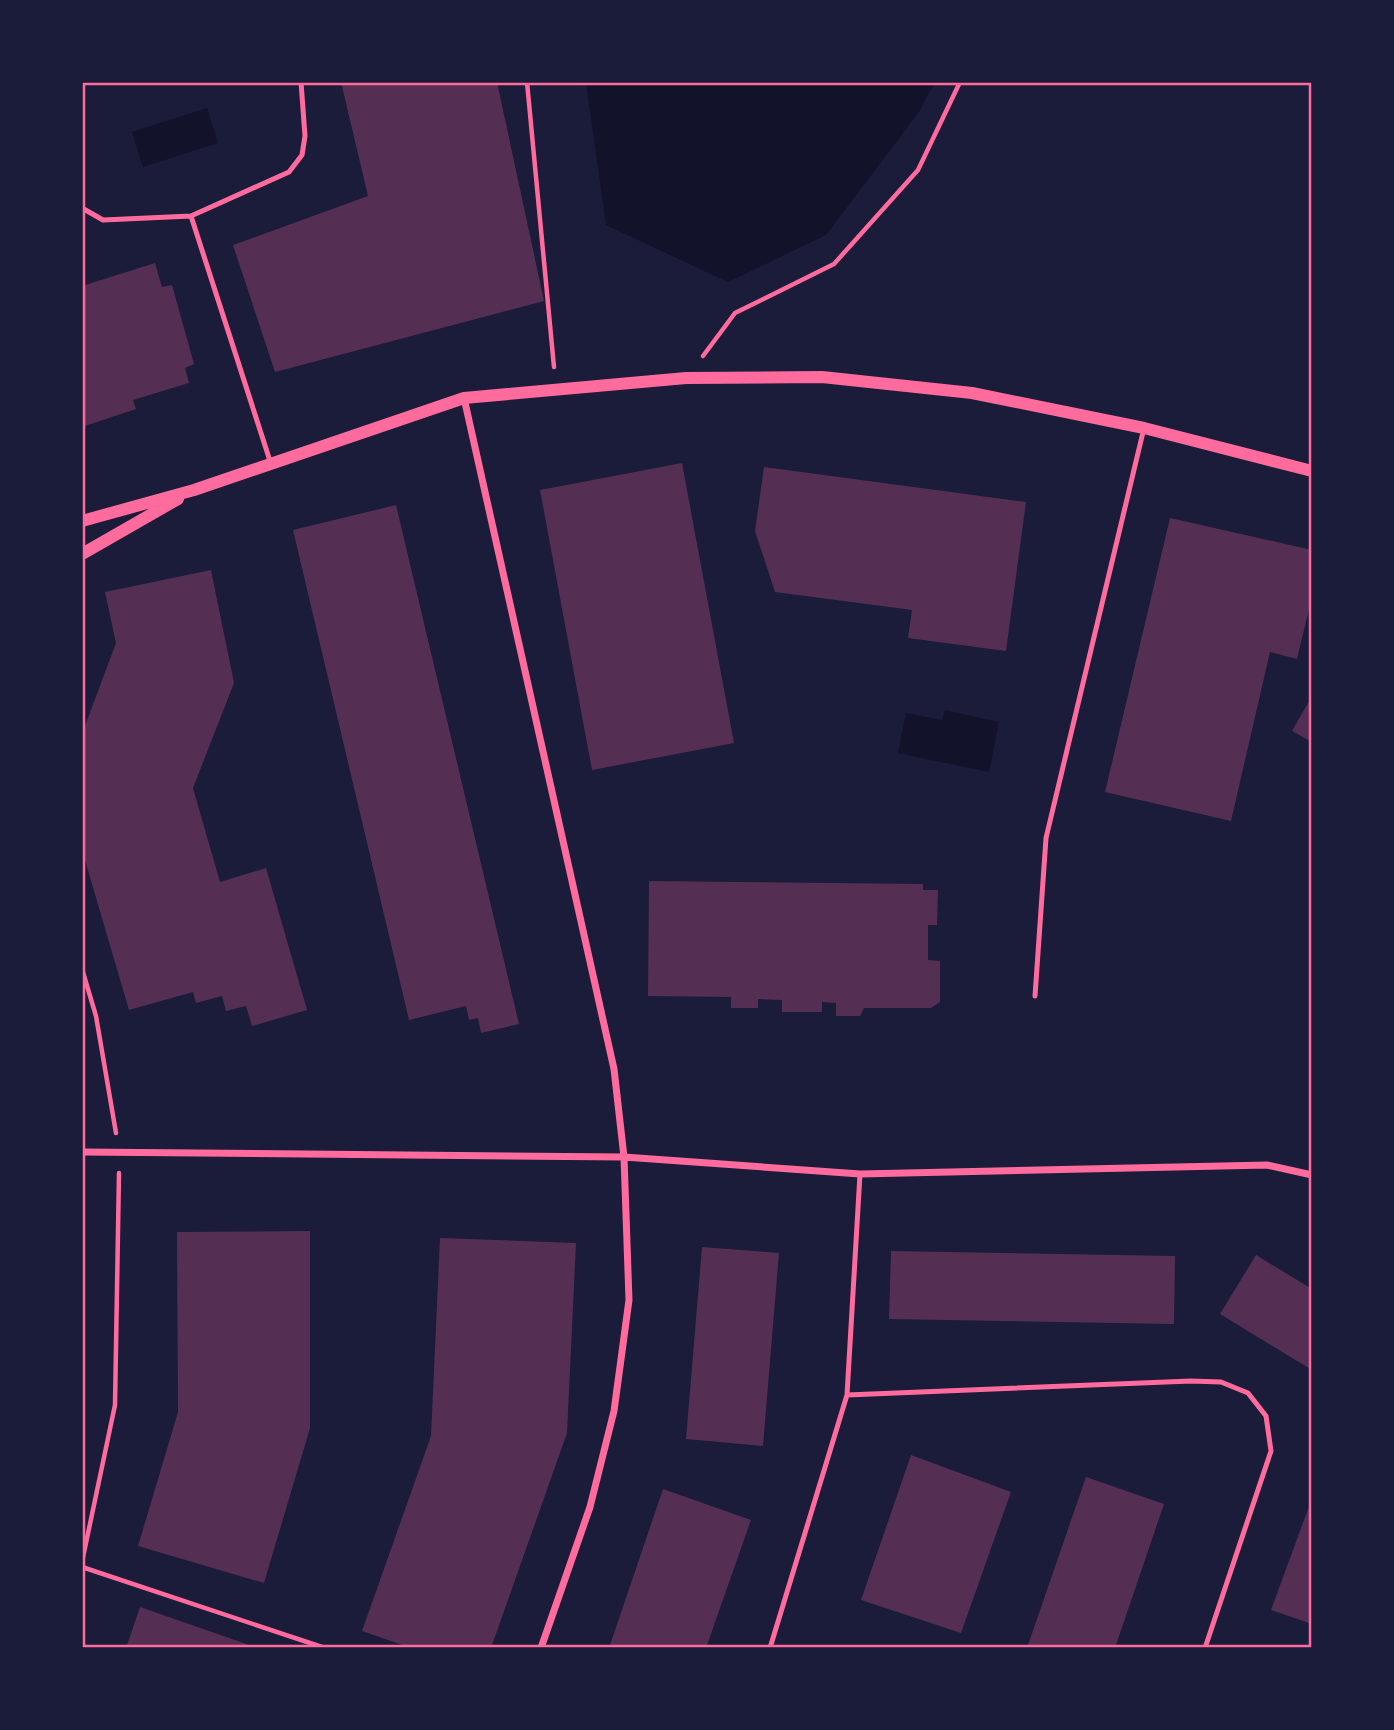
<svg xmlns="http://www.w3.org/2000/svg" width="1394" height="1730" font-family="'Golos Text',sans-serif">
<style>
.water{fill:#12122b}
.building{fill:#542f53}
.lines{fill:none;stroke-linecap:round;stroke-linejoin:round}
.path{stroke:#ff6b9d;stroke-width:4.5}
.service{stroke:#ff6b9d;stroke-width:5}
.minor{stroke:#ff6b9d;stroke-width:7}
.tertiary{stroke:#ff6b9d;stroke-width:12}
.neatline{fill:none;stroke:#ff6b9d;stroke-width:2.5}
</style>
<rect width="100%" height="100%" fill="#1b1b3a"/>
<!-- water -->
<path class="water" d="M586,82H935L919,112L826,235L728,282L606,225Z
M207,108L218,143L143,167L132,132Z
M945,710L999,722L989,772L898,753L906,713L942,720Z"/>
<!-- building -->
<path class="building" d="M341,82H497L544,301L275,372L233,245L368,196Z
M155,263L162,287L172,285L194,364L185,368L189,383L133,400L136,409L82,427V286Z
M682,463L734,743L592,770L540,490Z
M764,467L1026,502L1006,651L908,638L912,610L775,592L755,531Z
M396,505L519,1024L481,1033L478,1018L469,1020L466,1006L409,1020L293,530Z
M1170,518L1312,550V597L1297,659L1270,652L1231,821L1105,792Z
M211,570L234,683L193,788L220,882L266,868L307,1010L252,1026L246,1006L226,1011L222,996L196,1003L193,992L129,1010L82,850V734L116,643L105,592Z
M1312,696V742L1292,731Z
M649,881L923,884V890H938L937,925H928V960L940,961V1002L931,1008H864L860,1016H836V1003L822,1002V1012H782V1000L758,999V1008H731V997L648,996Z
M310,1231V1428L264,1583L138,1546L178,1412L177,1232Z
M440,1238L576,1243L567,1433L491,1648H411L362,1631L431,1436Z
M702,1247L779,1253L763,1446L686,1439Z
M891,1251L1175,1256L1174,1324L889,1319Z
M1256,1255L1312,1289V1370L1220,1314Z
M911,1455L1011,1492L961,1633L861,1600Z
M1086,1477L1164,1504L1115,1648H1027Z
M663,1489L751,1520L706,1648H609Z
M1311,1501H1312V1624L1271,1610Z
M140,1607L255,1647V1648H126Z"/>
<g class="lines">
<!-- path -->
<path class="path" d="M527,82L554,367
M703,356L735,313L834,264L918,170L960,82
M82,969L96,1016L116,1133
M82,1562L115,1405L119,1173
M82,1567L325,1648"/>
<!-- service -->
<path class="service" d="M82,208L103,220L191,216L289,172L302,155L305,136L301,82
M191,216L271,464
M1035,996L1046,838L1144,428
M847,1395L1191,1381L1221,1382L1248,1393L1266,1416L1271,1451L1205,1648
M770,1648L847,1395L860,1174"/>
<!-- minor -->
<path class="minor" d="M464,398L614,1069L624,1157L629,1300L614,1411L590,1507L541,1648
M82,1152L624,1157L860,1174L1267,1165L1312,1175"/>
<!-- tertiary -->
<path class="tertiary" d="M82,521L194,490L464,398L686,378L822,377L972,393L1144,428L1312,471
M82,554L178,499"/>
</g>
<!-- border -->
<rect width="1394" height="1730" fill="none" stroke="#1b1b3a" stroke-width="168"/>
<rect x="84" y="84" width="1226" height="1562" class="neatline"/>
</svg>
